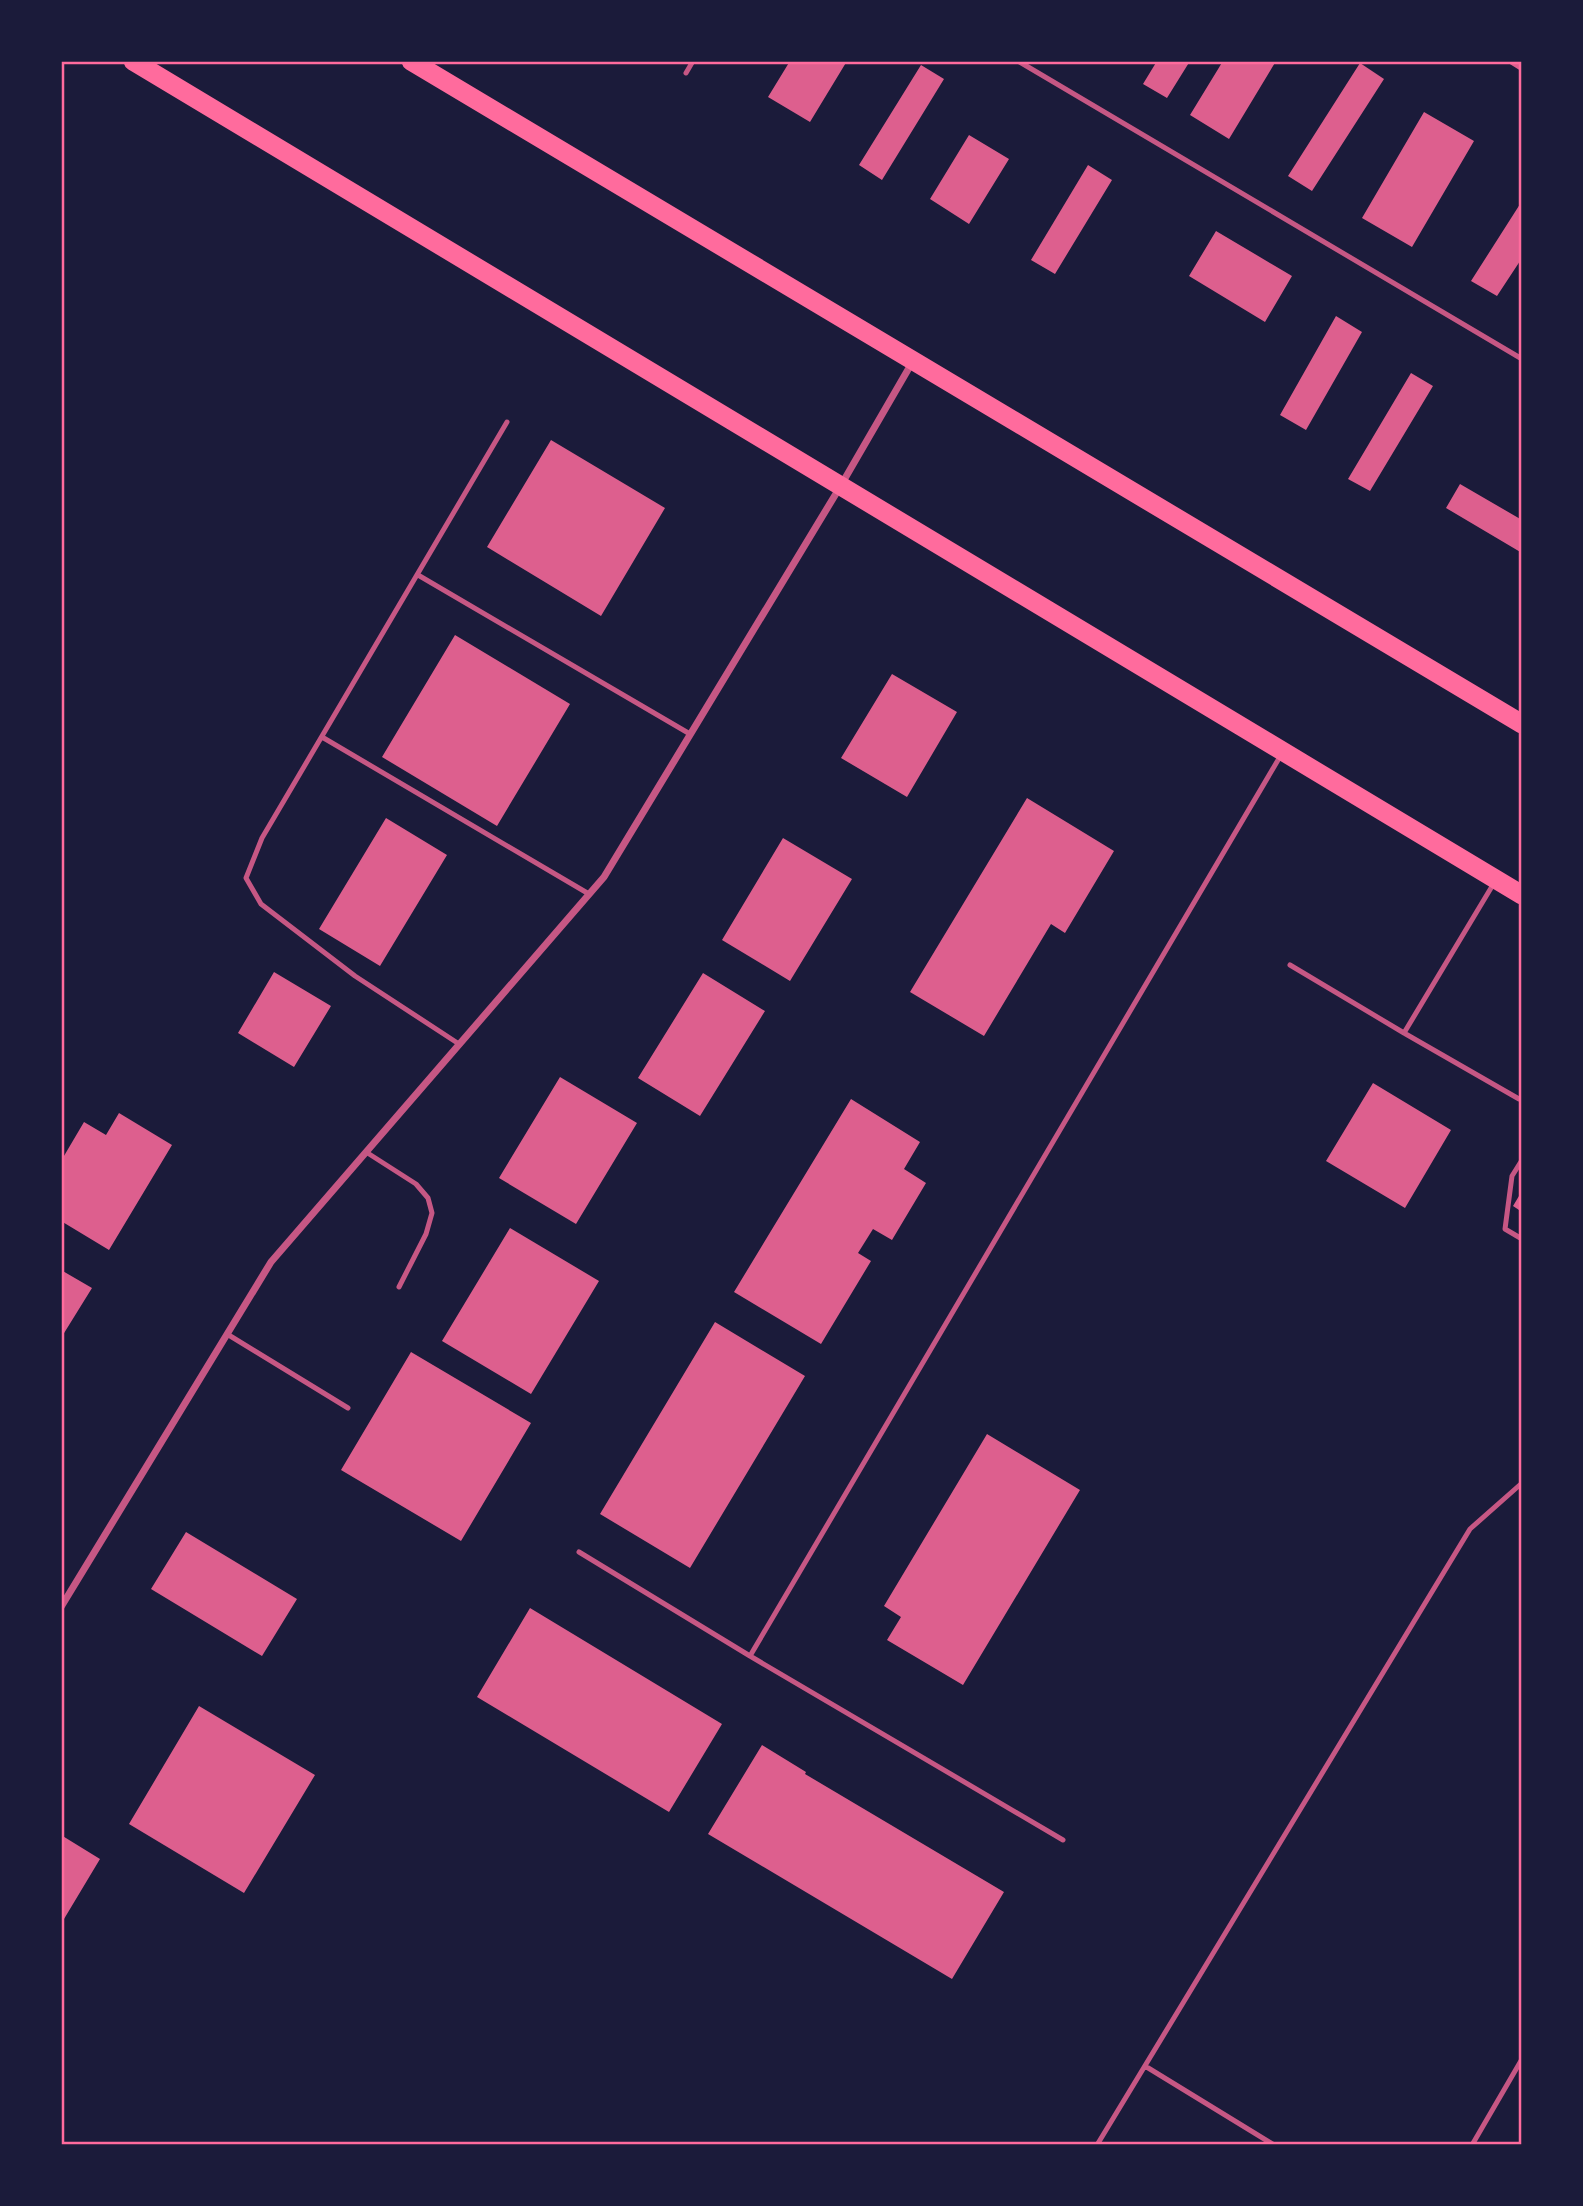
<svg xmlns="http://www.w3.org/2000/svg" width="1583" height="2206" font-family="Lato,sans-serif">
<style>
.building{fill:#dd5f8e}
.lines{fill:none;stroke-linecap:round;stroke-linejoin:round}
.service{stroke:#c65784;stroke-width:5}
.minor{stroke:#c65784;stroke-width:7}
.trunk{stroke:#ff6b9d;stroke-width:19}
.neatline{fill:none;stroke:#ff6b9d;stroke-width:2.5}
</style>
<rect width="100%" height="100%" fill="#1b1b3a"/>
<!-- building -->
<path class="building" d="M790,61H847L810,122L768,97Z
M1157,61H1190L1167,98L1143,84Z
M1223,61H1276L1229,139L1190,115Z
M1505,61H1522V69L1521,71Z
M1360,63L1384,79L1312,191L1288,176Z
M921,65L944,79L882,180L859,165Z
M1424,112L1474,141L1412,247L1362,218Z
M969,135L1009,159L969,224L930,199Z
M1088,165L1112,180L1055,274L1031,260Z
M1522,201V258L1497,296L1471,281Z
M1216,231L1292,276L1265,322L1189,276Z
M1336,316L1362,332L1306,430L1280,415Z
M1411,373L1433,386L1370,491L1348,479Z
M551,440L665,508L601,616L487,547Z
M1460,484L1522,520V553L1446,508Z
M455,635L570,704L497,826L382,757Z
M892,674L957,712L907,797L841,758Z
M1027,798L1114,851L1065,933L1051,924L984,1036L910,992Z
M386,818L447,855L380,966L319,929Z
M783,838L852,879L790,981L722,940Z
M274,972L331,1006L294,1067L238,1033Z
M703,973L765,1011L700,1116L638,1078Z
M560,1077L637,1123L576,1224L499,1178Z
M1373,1083L1451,1130L1405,1208L1326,1161Z
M851,1099L920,1142L904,1169L926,1183L892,1240L873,1229L858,1253L871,1261L821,1344L734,1292Z
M119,1113L172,1145L109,1250L61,1221V1161L84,1122L106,1135Z
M1522,1191V1212L1513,1206Z
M510,1228L599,1281L531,1394L442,1341Z
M61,1270L92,1288L61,1338Z
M715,1322L805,1376L690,1568L600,1514Z
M411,1352L531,1423L461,1541L341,1470Z
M987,1434L1080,1490L963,1685L887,1640L901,1617L884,1606Z
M186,1532L297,1599L262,1656L151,1589Z
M530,1608L722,1724L669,1812L477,1697Z
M199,1706L315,1775L244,1893L129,1824Z
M762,1745L806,1772L805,1774L1004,1892L952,1979L708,1834Z
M61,1835L100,1859L61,1924Z"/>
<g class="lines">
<!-- service -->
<path class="service" d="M1018,61L1522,359
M686,73L693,61
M418,575L690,734
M322,737L589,894
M1290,965L1404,1033L1494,883
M1404,1033L1519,1099
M459,1044L355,976L261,904L246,878L262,838L507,422
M366,1152L416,1184L428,1198L432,1213L426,1234L399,1287
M1522,1160L1512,1176L1505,1229L1522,1239
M227,1334L348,1408
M579,1552L750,1656
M1063,1840L750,1656L1281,755
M1145,2066L1274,2145
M1097,2145L1470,1529L1522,1483
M1472,2145L1522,2059"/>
<!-- minor -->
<path class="minor" d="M61,1607L271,1262L604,877L840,487L913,361"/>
<!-- trunk -->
<path class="trunk" d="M133,61L1522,895
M411,61L1522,724"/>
</g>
<!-- border -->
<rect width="1583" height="2206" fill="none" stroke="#1b1b3a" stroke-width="126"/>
<rect x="63" y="63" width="1457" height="2080" class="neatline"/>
</svg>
